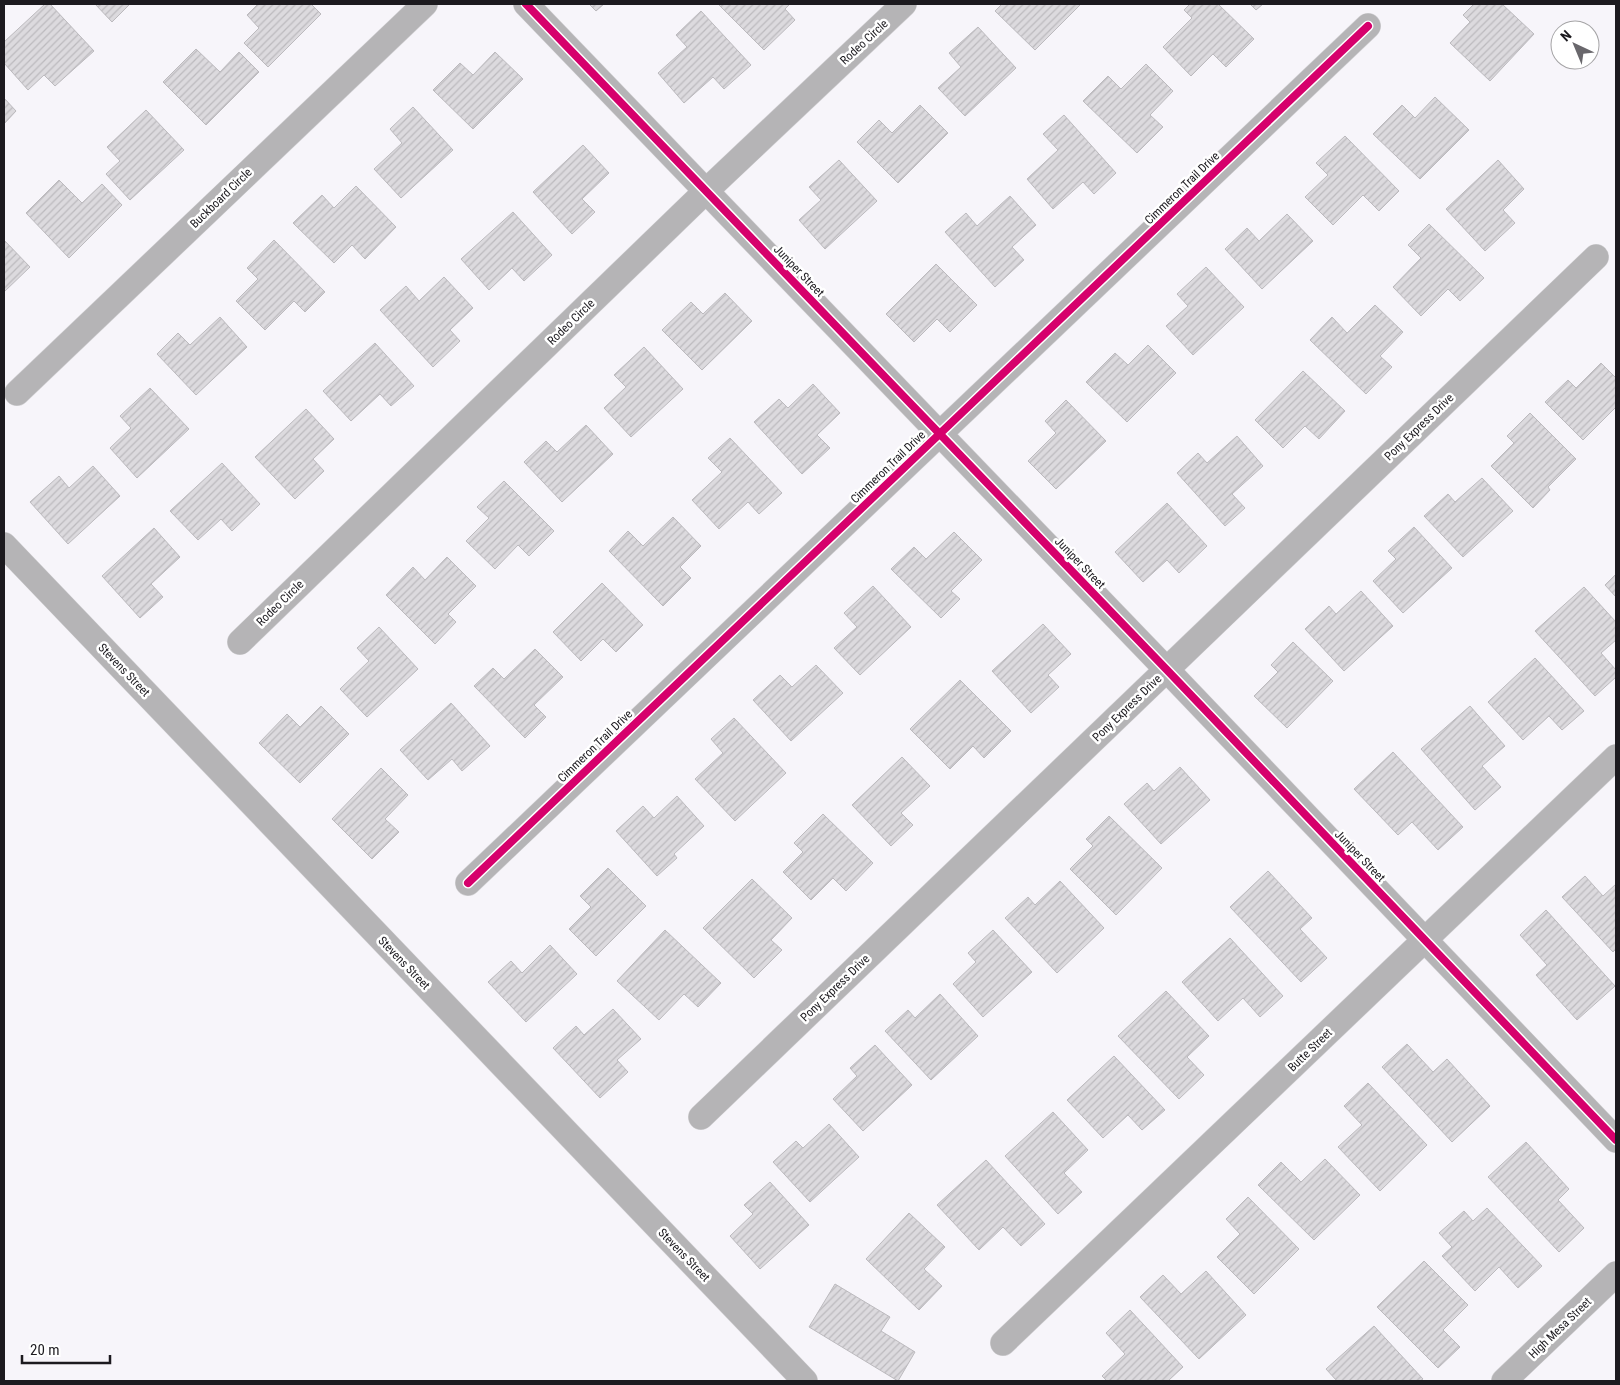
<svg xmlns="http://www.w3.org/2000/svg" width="1620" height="1385" font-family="'Roboto Condensed',sans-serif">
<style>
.building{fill:url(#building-hatch);stroke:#bcbabe}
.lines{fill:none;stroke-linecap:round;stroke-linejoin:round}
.minor-casing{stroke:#d4d3d6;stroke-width:26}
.minor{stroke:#b5b4b6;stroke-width:25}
.cycleway-casing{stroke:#fff;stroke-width:11}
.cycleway{stroke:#d6006c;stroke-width:8}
.labels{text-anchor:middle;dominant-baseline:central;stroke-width:5;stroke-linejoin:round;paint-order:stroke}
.street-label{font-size:12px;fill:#1c1a1f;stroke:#fff}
</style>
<defs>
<pattern id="building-hatch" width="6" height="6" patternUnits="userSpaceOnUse" patternTransform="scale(1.25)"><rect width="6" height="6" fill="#dcdade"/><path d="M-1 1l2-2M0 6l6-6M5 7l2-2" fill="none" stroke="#bcbabe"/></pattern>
</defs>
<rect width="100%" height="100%" fill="#f7f5fa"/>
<!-- building -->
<path class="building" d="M45,4H50L94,51L55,86L44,75L28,90L4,63V42Z
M95,4H130L112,22Z
M258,4H311L321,14L268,67L244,43L259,28L247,15Z
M589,4H604L596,11Z
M718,4H790L785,9L795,20L764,50Z
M1002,4H1081L1035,50L995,11Z
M1190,4H1218L1254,39L1226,67L1213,54L1191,76L1163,47L1192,18L1184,10Z
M1250,4H1263L1256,10Z
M1474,4H1502L1534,34L1490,81L1450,43L1470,22L1463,15Z
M701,11L751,65L724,89L713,77L684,103L658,73L687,47L676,35Z
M978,27L1016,68L965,116L938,88L961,67L949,53Z
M196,49L220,72L239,52L259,72L206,125L163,82Z
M495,52L523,79L473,129L433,90L460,63L473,75Z
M1146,64L1173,91L1150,115L1163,127L1137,153L1083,101L1108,76L1121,89Z
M1435,97L1469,130L1420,179L1373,134L1402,105L1415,118Z
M4,98L16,111L4,124Z
M920,105L948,133L898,183L857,142L879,120L892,133Z
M413,107L453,150L401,198L374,169L402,143L390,129Z
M146,110L184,150L130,200L106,174L120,161L107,147Z
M1064,115L1116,173L1094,194L1083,182L1053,209L1027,179L1058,150L1043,134Z
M1345,136L1399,191L1379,211L1363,195L1333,225L1305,197L1328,175L1316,163Z
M583,145L609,173L582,199L595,212L572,234L533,192Z
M839,160L877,201L825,249L799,220L821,200L809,187Z
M1498,160L1524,189L1503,210L1515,223L1485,251L1446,209Z
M59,180L82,203L102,184L122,205L69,258L26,213Z
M356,186L396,227L365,259L352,245L334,263L293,223L322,195L334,208Z
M1010,196L1036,225L1012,247L1024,260L995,287L945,232L966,213L977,226Z
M513,212L552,255L524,281L512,268L489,290L461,259Z
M1287,214L1313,241L1262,289L1225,249L1247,228L1259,241Z
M1429,224L1484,278L1460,301L1448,289L1421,316L1393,287L1421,258L1408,245Z
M4,240L30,267L4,292Z
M274,240L325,292L305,312L294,301L265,330L236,301L258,279L247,268Z
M936,264L977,305L950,332L937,319L914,342L886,314Z
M1206,267L1244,307L1193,355L1166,326L1188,306L1177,294Z
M444,277L473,308L450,330L460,341L433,367L380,310L406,286L419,301Z
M725,293L752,321L702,370L662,330L691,302L703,314Z
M1375,305L1403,332L1380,356L1392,367L1366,394L1310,340L1332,317L1347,333Z
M220,317L247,347L196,395L157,354L178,333L190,345Z
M375,343L414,386L391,406L380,394L351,421L323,391Z
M1148,345L1176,373L1127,422L1086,382L1115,353L1128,365Z
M644,347L683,389L631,437L604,408L626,387L614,375Z
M1601,363L1616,378V407L1583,440L1545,402L1568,380L1576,388Z
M1303,371L1345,411L1319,439L1305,426L1283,448L1255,420Z
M813,384L840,413L817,435L830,448L802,474L754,422L779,399L788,408Z
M150,388L189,429L137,478L110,448L131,428L120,416Z
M1066,400L1106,441L1056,489L1028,461L1056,433L1045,421Z
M306,409L334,439L313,459L324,471L295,499L255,457Z
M1530,413L1576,459L1548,487L1550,490L1533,508L1491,466L1514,443L1507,436Z
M586,425L613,454L562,502L524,462L546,441L557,452Z
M1237,436L1263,466L1232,494L1245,508L1225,526L1177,473L1198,453L1207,463Z
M730,438L782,493L759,514L748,502L719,529L692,500L722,472L708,458Z
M222,463L260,504L232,531L221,519L198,540L170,511Z
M93,466L120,496L68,544L30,502L59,476L69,488Z
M1482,478L1513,511L1463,557L1424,516L1448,494L1455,502Z
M504,481L554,531L529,556L518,545L495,569L466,541L489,518L477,507Z
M1167,503L1207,546L1179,573L1167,560L1143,582L1115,552Z
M673,517L701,546L680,567L691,578L663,606L609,551L628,531L643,546Z
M1414,527L1452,568L1403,613L1373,581L1396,559L1388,551Z
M154,528L180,557L151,584L163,597L140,618L102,576Z
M954,532L982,560L951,591L960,599L941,618L891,569L914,547L926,559Z
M447,557L476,586L448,614L456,622L435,644L386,595L413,567L425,580Z
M1616,574V597L1605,585Z
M602,583L643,625L616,652L603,639L581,661L553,632Z
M873,586L911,627L860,675L834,648L857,627L844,613Z
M1584,587L1616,622V640L1601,653L1616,670V677L1595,696L1535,631Z
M1361,591L1393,626L1344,671L1305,629L1329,606L1336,614Z
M1043,624L1071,654L1048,675L1059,687L1031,713L992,671Z
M379,627L418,669L367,717L340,689L369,661L357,648Z
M1293,642L1333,681L1287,728L1254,696L1278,672L1271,665Z
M535,649L563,677L534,705L546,717L525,738L474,686L493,668L504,679Z
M1535,658L1584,711L1562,730L1549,716L1523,740L1488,702Z
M816,665L843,693L791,741L753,700L780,675L792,687Z
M960,680L1011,731L984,758L973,746L950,769L910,729Z
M451,703L490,746L462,771L452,759L428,780L400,750Z
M321,706L349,734L300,783L259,743L287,714L300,727Z
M1470,706L1505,746L1482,766L1501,787L1475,810L1421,749Z
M734,718L786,773L735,821L695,779L723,753L711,739Z
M1393,752L1463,827L1438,850L1412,822L1398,835L1354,789Z
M902,757L930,786L901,813L913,825L891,846L852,805Z
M1180,767L1210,800L1161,844L1124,804L1147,783L1154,791Z
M381,768L408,795L385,819L399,832L372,859L332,819Z
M677,796L704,826L674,854L677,858L657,876L616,831L643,806L654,818Z
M823,814L873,863L846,891L833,878L811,900L783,872L803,852L794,843Z
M1109,816L1162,868L1116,915L1070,869L1093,846L1086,839Z
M608,868L646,906L596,956L569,929L591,907L580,896Z
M1268,871L1312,918L1300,929L1327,958L1301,982L1230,907Z
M1585,876L1603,896L1616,884V949L1613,952L1562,897Z
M752,879L792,918L771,940L782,950L754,978L703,928Z
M1060,881L1104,928L1057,973L1005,918L1028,897L1035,905Z
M1546,910L1615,986L1577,1020L1536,975L1547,965L1520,935Z
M665,930L721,983L698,1007L684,994L659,1020L617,981Z
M993,930L1032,972L983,1017L953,984L976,962L968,953Z
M1230,938L1283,996L1260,1017L1243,998L1218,1021L1182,982Z
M550,945L577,974L526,1022L488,982L511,961L522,973Z
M1166,991L1209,1036L1187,1057L1204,1075L1179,1099L1118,1036Z
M940,994L978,1036L931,1080L885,1031L908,1010L915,1018Z
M613,1009L641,1039L617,1060L628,1072L600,1098L553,1048L576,1026L584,1035Z
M1407,1044L1433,1072L1447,1059L1490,1106L1452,1142L1382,1067Z
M875,1045L912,1085L863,1131L833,1099L857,1076L850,1068Z
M1114,1056L1165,1110L1142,1130L1128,1115L1103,1138L1067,1100Z
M1368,1083L1427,1145L1380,1191L1338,1147L1362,1125L1344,1106Z
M1053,1112L1088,1150L1064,1173L1082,1192L1058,1214L1005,1156Z
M829,1124L859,1157L810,1202L773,1162L796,1141L803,1148Z
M1526,1142L1569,1189L1558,1200L1584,1228L1559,1252L1488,1177Z
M1325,1159L1360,1195L1314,1240L1258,1185L1281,1162L1301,1182Z
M986,1160L1045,1224L1021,1246L1003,1227L979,1250L937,1205Z
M770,1182L809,1225L760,1269L730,1236L753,1214L744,1205Z
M1248,1197L1299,1249L1254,1294L1217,1257L1240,1234L1226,1219Z
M1487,1208L1542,1266L1518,1288L1499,1267L1475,1291L1442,1256L1452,1247L1439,1233L1464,1211L1473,1221Z
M909,1213L945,1247L924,1269L942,1286L919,1310L866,1259Z
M1424,1261L1468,1305L1443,1330L1460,1347L1438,1368L1377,1307Z
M1206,1271L1246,1315L1199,1359L1140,1297L1163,1275L1181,1294Z
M835,1284L890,1317L881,1331L915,1352L898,1381L809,1327Z
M1130,1310L1183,1367L1168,1381H1107L1102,1376L1125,1354L1106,1333Z
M1374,1326L1423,1379L1420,1381H1337L1326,1369Z"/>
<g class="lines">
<defs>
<path id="minor" d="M526,4L1167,670L1616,1140
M17,393L425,4
M4,545L805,1381
M240,642L706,191L904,4
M468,883L1368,26
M701,1117L1596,257
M1003,1343L1616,757
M1504,1381L1616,1274"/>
</defs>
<!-- minor casing -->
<use href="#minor" class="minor-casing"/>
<!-- minor -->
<use href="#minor" class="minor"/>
<defs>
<path id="cycleway" d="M526,4L1167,670L1616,1140
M468,883L1368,26"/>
</defs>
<!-- cycleway casing -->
<use href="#cycleway" class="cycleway-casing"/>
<!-- cycleway -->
<use href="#cycleway" class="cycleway"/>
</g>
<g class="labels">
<!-- street labels -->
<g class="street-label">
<text transform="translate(864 42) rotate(-43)">Rodeo Circle</text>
<text transform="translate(1182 188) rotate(-44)">Cimmeron Trail Drive</text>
<text transform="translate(221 198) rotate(-44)">Buckboard Circle</text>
<text transform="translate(799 271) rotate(46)">Juniper Street</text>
<text transform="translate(571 322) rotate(-44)">Rodeo Circle</text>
<text transform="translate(1419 427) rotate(-44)">Pony Express Drive</text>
<text transform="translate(888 467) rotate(-44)">Cimmeron Trail Drive</text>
<text transform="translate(1080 563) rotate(46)">Juniper Street</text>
<text transform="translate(280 603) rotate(-44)">Rodeo Circle</text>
<text transform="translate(124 670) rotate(46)">Stevens Street</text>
<text transform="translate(1127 708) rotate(-44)">Pony Express Drive</text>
<text transform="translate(595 746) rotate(-44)">Cimmeron Trail Drive</text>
<text transform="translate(1360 856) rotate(46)">Juniper Street</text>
<text transform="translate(404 963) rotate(46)">Stevens Street</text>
<text transform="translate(835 988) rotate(-44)">Pony Express Drive</text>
<text transform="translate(1310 1050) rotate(-44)">Butte Street</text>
<text transform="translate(684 1255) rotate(46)">Stevens Street</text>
<text transform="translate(1560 1328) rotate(-44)">High Mesa Street</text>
</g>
</g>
<!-- border -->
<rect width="1620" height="1385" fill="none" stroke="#1c1a1f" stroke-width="10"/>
<!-- north arrow -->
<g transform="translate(1575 45) rotate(316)"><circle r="24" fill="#ffffff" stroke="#a4a3a5"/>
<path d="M0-4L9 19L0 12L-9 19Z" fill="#69676c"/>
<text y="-8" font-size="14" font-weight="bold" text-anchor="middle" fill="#1c1a1f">N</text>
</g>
<!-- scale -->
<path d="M22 1355v8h88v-8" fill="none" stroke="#1c1a1f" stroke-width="2.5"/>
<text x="30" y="1355" font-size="15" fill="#1c1a1f" stroke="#ffffff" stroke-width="4" paint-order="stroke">20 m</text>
</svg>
